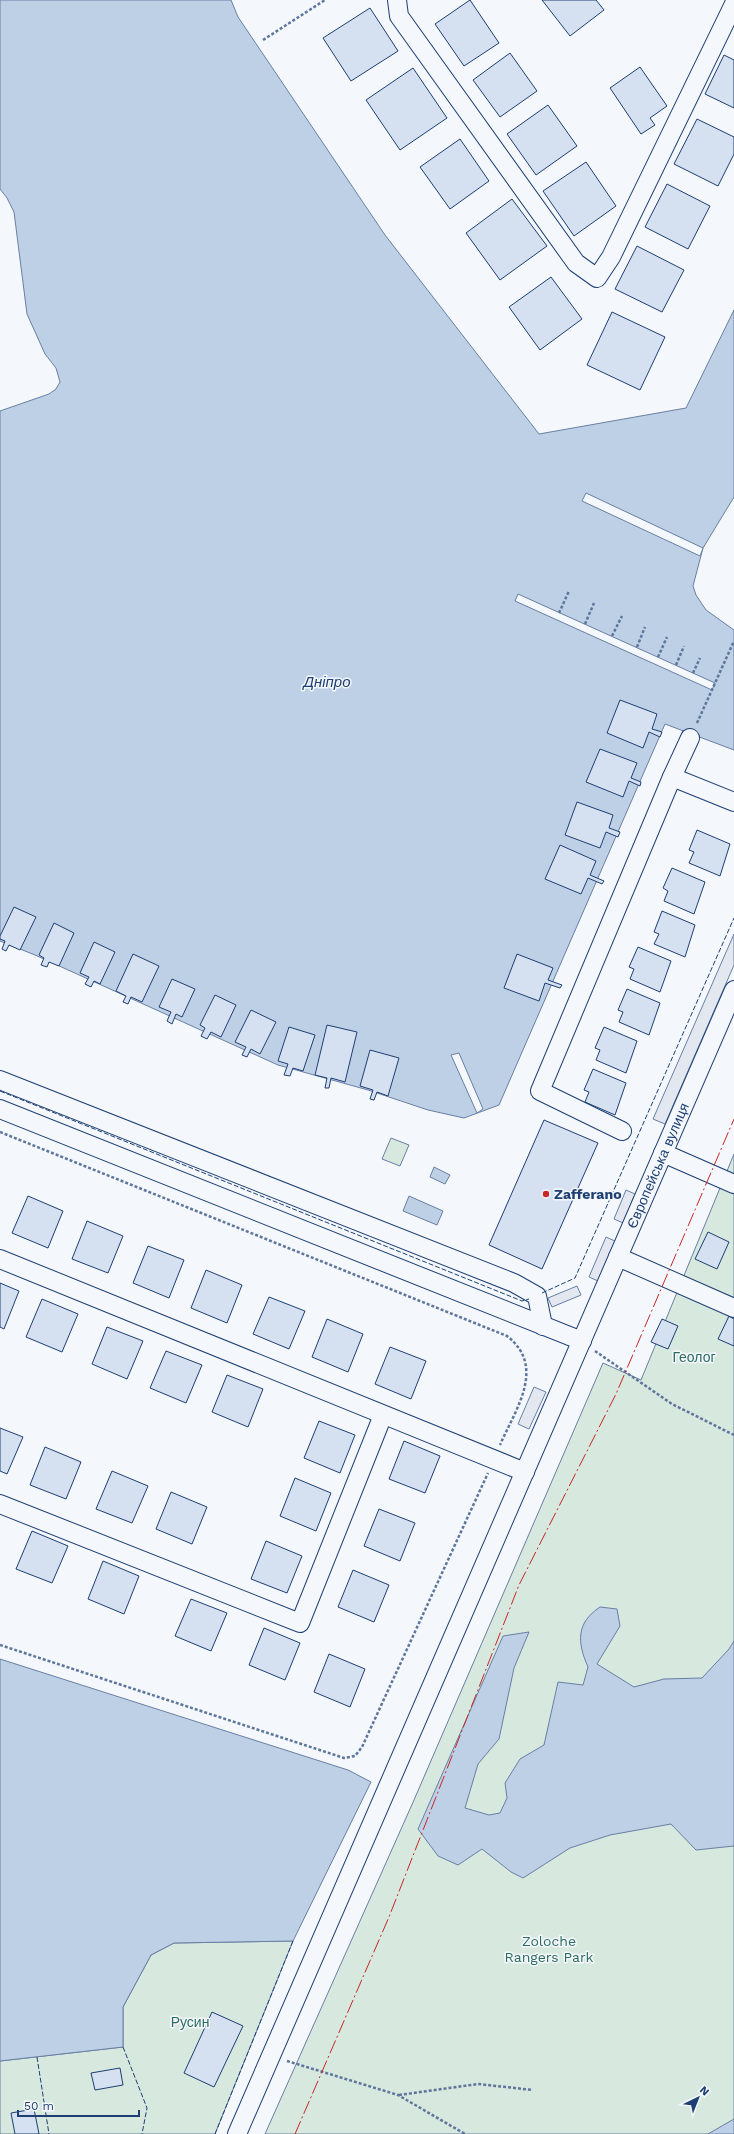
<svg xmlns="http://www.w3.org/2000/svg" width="734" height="2134" font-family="'Work Sans',sans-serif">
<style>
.green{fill:#d7e8df;stroke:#687fa3}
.parking{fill:#e3e8f0;stroke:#687fa3}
.water{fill:#bed0e5;stroke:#687fa3}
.pier{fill:#f4f7fb;stroke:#687fa3}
.building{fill:#d5e0f0;stroke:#1d3f73}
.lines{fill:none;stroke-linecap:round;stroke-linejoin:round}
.minor-casing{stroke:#1d3f73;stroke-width:20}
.path{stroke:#5e769c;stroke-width:2.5;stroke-dasharray:3 2;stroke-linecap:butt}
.minor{stroke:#f4f7fb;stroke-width:18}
.fence{stroke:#1d3f73;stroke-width:1;stroke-dasharray:5 2;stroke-linecap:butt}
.power{stroke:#c62828;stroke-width:1;stroke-dasharray:14 3 2 3;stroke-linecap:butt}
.poi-dot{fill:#c62828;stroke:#f4f7fb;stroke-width:1.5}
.labels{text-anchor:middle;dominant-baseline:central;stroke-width:3;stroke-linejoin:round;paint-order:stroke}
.street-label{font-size:14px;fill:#1d3f73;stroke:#f4f7fb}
.poi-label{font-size:14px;font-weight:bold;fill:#1d3f73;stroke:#f4f7fb;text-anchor:start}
.park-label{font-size:14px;fill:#2c6c60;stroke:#f4f7fb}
.water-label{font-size:15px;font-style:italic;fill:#1d3f73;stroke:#f4f7fb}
</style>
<rect width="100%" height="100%" fill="#f4f7fb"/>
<!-- green -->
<path class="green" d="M391,1138L409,1145L400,1166L382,1159Z
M734,1154V2134H265L414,1800L603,1363L641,1380Z
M293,1941L215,2134H0V2061L123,2047V2007L151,1955L174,1943Z"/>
<!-- parking -->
<path class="parking" d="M734,934V965L665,1124L653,1119Z
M626,1190L635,1194L623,1223L614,1219Z
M606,1237L615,1241L598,1281L589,1277Z
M577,1286L581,1295L552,1307L548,1298Z
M534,1387L546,1392L529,1429L518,1424Z"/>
<!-- water -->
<path class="water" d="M0,0H231L238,17L385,235L539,434L686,408L734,310V497L703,548L693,586L696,595L706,610L734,630V750L665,724L499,1105L464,1118L428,1110L368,1090L278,1065L35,955L0,941V411L49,394L56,389L60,382L56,368L45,354L27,314L14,212L7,198L0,189Z
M434,1167L450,1175L445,1184L430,1177Z
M409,1196L443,1211L437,1225L403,1211Z
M600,1607L617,1609L620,1626L597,1664L634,1687L664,1679L702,1678L729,1649L734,1641V1846L696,1850L671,1824L610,1835L570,1848L523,1878L511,1872L482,1849L458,1865L438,1856L418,1829L503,1636L529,1632L514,1668L499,1739L478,1764L465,1808L489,1815L500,1813L507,1798L505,1783L520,1759L544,1745L558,1682L583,1685L588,1667C577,1642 576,1623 600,1607Z
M0,1659L348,1770L371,1782L293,1941L174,1943L151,1955L123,2007V2047L0,2061Z
M734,2119V2134H708Z"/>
<!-- pier -->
<path class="pier" d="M586,493L703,548L700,556L582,501Z
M518,594L715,683L712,690L515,601Z
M459,1053L483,1109L477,1113L451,1055Z"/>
<!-- building -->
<path class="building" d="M470,0L499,43L464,66L435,24Z
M542,0H596L604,10L570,36Z
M370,8L398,51L351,81L323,38Z
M510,53L537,91L500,117L473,80Z
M724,55L734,60V108L705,94Z
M640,67L667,106L650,118L655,125L641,134L610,88Z
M413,68L447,118L400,150L366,100Z
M548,105L577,146L536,175L507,134Z
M697,119L734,137V154L718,186L674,164Z
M460,139L489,181L450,209L420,167Z
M586,162L616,206L574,236L543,191Z
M667,184L710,206L688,249L645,227Z
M512,199L547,246L500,280L466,233Z
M637,246L684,270L662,312L615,289Z
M551,277L582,319L540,350L509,307Z
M612,312L665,337L640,390L587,365Z
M620,700L657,714L652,729L662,732L660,737L649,732L643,748L607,733Z
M600,749L637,763L631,778L641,782L640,786L629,781L623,797L586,782Z
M577,802L613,815L609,828L620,832L618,837L606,832L600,848L565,835Z
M697,830L730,844L720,876L689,863L694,852L689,850Z
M560,845L596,861L590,875L604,881L602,884L588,878L581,894L545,879Z
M672,868L705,882L694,914L664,901L668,891L663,888Z
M14,907L36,917L20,950L9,945L6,951L2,949L5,941L0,939V936Z
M662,911L695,925L685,957L654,944L659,934L654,932Z
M54,923L74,933L59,966L49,962L47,967L41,965L44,958L39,955Z
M94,942L115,952L100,984L94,981L91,987L85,984L89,977L80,973Z
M638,947L671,961L660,992L630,979L634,969L629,967Z
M133,954L159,966L142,1002L131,997L128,1004L123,1002L126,996L116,991Z
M517,954L553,968L548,980L562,985L560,988L545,983L539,1001L504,988Z
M172,979L195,989L182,1017L176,1014L172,1024L167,1021L171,1012L159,1007Z
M627,989L660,1003L649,1035L619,1022L623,1012L618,1010Z
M215,995L236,1005L221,1037L211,1032L207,1039L201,1036L205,1028L200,1025Z
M251,1010L276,1022L260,1054L251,1049L247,1057L242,1055L246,1047L235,1042Z
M327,1025L357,1032L345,1082L331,1078L329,1088H325L327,1078L315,1075Z
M289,1027L315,1035L303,1071L293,1068L290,1076L284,1075L288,1064L278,1061Z
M604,1027L637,1041L626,1073L596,1060L600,1050L595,1048Z
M370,1050L399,1058L388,1096L377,1092L374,1100L370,1099L373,1090L360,1086Z
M593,1069L626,1083L615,1115L585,1102L589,1092L584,1090Z
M544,1120L598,1143L542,1269L489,1245Z
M28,1196L63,1211L48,1248L12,1233Z
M87,1221L123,1236L108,1273L72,1259Z
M708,1232L729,1242L717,1269L695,1259Z
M148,1246L184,1260L169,1298L133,1283Z
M206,1270L242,1285L227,1323L191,1308Z
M0,1283L19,1291L4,1329L0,1327Z
M269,1297L305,1311L289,1349L253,1334Z
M42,1299L78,1314L62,1352L26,1337Z
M729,1316L734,1319V1346L718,1339Z
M327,1319L363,1334L348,1372L312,1357Z
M662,1319L678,1326L668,1349L651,1342Z
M107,1327L143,1341L127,1379L92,1364Z
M390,1347L426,1361L411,1399L375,1384Z
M166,1351L202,1365L186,1403L150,1388Z
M227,1375L263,1389L248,1427L212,1412Z
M319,1421L355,1435L340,1473L304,1458Z
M0,1428L23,1437L7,1474L0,1471Z
M404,1441L440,1456L425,1493L389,1479Z
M45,1447L81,1462L66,1499L30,1485Z
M112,1471L148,1486L132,1523L96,1509Z
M295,1478L331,1493L316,1531L280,1516Z
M171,1492L207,1507L192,1544L156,1529Z
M379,1509L415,1523L400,1561L364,1546Z
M32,1531L68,1546L52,1583L16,1569Z
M266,1541L302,1556L287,1593L251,1579Z
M103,1561L139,1576L124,1614L88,1599Z
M353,1570L389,1585L374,1622L338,1607Z
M191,1599L227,1613L211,1651L175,1636Z
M264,1628L300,1643L285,1680L249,1665Z
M329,1654L365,1669L350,1707L314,1692Z
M212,2012L243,2026L214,2087L184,2073Z
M120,2068L123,2085L95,2090L91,2073Z
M34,2109L39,2134H15L11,2113Z"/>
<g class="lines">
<defs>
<g id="minor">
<path d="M397,0L399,16L576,263L597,278L611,257L734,4"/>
<path d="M672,777L734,802"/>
<path d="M0,1080L514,1283L537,1296L543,1326"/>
<path d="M0,1109L582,1341"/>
<path d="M622,1131L540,1091L672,777L690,738"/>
<path d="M663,1153L734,1184"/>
<path d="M618,1257L734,1308"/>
<path d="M0,1259L525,1472"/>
<path d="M0,1504L300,1623L383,1415"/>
<path id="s1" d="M237,2134L734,990"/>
</g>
</defs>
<!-- minor casing -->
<use href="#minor" class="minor-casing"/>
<!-- path -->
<path class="path" d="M263,40L325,0
M559,613L569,591
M585,624L594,603
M612,636L622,616
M637,647L645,627
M658,657L667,637
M676,665L684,646
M693,673L700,658
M697,723L734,641
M0,1132L507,1336C547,1367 515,1410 500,1445
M595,1351L672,1404L734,1435
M0,1645L344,1758L355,1756L362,1747L488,1473
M287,2061L398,2095L465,2134
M399,2095L478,2084L533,2090"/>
<!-- minor -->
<use href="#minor" class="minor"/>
<!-- fence -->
<path class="fence" d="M0,1091L522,1301L529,1299
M542,1293L575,1278L734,918
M123,2047L147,2108L142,2134
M37,2057L49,2134
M215,2134L293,1941"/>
<!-- power -->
<path class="power" d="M295,2134L389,1917L519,1585L616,1394L734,1119"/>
</g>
<!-- markers -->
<circle class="poi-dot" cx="546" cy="1194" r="4"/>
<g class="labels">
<!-- street labels -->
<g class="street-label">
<text stroke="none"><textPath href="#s1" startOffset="1056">Європейська вулиця</textPath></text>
</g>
<!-- poi labels -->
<g class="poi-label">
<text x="554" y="1194">Zafferano</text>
</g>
<!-- park labels -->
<g class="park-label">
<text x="694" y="1357">Геолог</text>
<text x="549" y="1941">Zoloche<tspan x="549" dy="16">Rangers Park</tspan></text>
<text x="190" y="2022">Русин</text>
</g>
<!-- water labels -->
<g class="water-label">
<text x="327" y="682">Дніпро</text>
</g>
</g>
<!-- north arrow -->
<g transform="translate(698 2098) rotate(43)" stroke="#f4f7fb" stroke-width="3" paint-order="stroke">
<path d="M0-3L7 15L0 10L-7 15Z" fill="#1d3f73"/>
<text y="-6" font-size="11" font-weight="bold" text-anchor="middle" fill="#1d3f73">N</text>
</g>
<!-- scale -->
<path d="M18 2110v6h121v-6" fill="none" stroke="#1d3f73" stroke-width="2"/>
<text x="24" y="2110" font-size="12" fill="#1d3f73" stroke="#f4f7fb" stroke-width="3" paint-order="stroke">50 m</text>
</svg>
